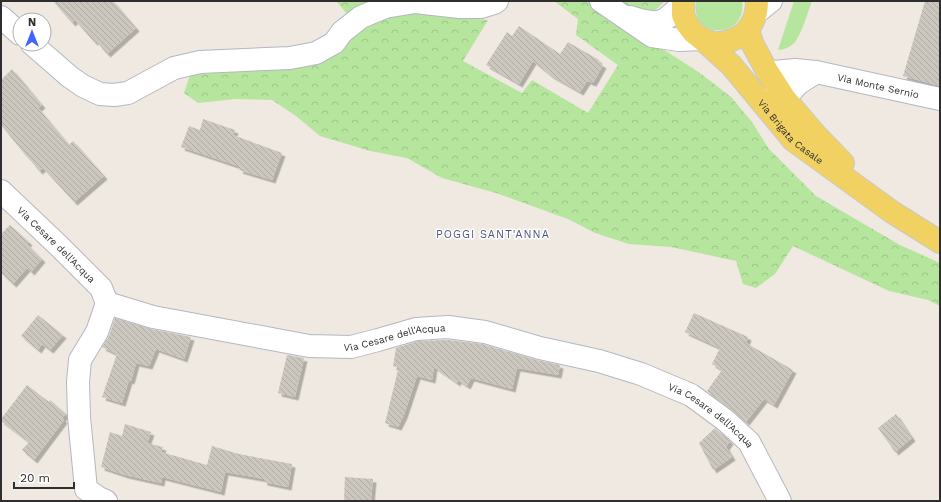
<svg xmlns="http://www.w3.org/2000/svg" width="941" height="502" font-family="'Work Sans',sans-serif">
<style>
.grass{fill:#b6e59e}
.forest{fill:url(#forest-crowns)}
.building{fill:url(#building-back-hatch);filter:url(#shadow)}
.lines{fill:none;stroke-linecap:round;stroke-linejoin:round}
.minor-casing{stroke:#b4b7c1;stroke-width:24}
.major-casing{stroke:#c9c9c9;stroke-width:24}
.minor{stroke:#fff;stroke-width:22}
.major{stroke:#f2d163;stroke-width:22}
.labels{text-anchor:middle;dominant-baseline:central;stroke-width:3;stroke-linejoin:round;paint-order:stroke}
.street-label{font-size:10px;fill:#2e2e2e;stroke:#fff}
.neighbourhood-label{font-size:11px;letter-spacing:1px;fill:#4d5680;stroke:#fff}
</style>
<defs>
<pattern id="forest-crowns" width="20" height="18" patternUnits="userSpaceOnUse"><rect width="20" height="18" fill="#b6e59e"/><path d="M2 6a3 3 0 1 1 6 0M12 15a3 3 0 1 1 6 0" fill="none" stroke="#9dc588"/></pattern>
<pattern id="building-back-hatch" width="6" height="6" patternUnits="userSpaceOnUse"><rect width="6" height="6" fill="#cbc7bf"/><path d="M-1 5l2 2M0 0l6 6M5-1l2 2" fill="none" stroke="#afaba4"/></pattern>
<filter id="shadow"><feDropShadow dx="3.5" dy="3.5" stdDeviation="0" flood-color="#0004"/></filter>
</defs>
<rect width="100%" height="100%" fill="#efe9e1"/>
<!-- grass -->
<path class="grass" d="M696,1H742C748,40 689,40 696,1Z
M794,1H812C807,14 803,31 795,42C791,47 783,50 778,50Z"/>
<!-- forest -->
<path class="forest" d="M336,1H370L359,5L348,15Z
M554,1H588L700,73L731,97L752,122L769,149L816,196L900,245L940,263V306L928,300L889,291L793,246L775,274L756,288L743,284L736,261L671,247L629,244L595,233L568,219L496,193L442,178L407,158L370,151L320,136L296,116L272,100L235,99L198,103L184,93L190,75L308,65L364,25L402,11L488,20L463,61L522,93L532,80L588,113L618,65L576,35L578,19Z
M619,1H664L663,3L651,14L632,10Z"/>
<!-- building -->
<path class="building" d="M53,1H113L136,28L107,54L96,41L94,42L75,20L72,23Z
M925,1H940V86L903,76Z
M519,26L560,54L568,42L599,60L598,62L603,65L593,83L587,81L580,92L550,75L533,61L519,84L486,65L507,32L512,36Z
M12,69L42,105L38,108L69,145L73,141L104,176L74,202L43,168L39,171L28,157H27L1,125V80Z
M203,119L235,130L233,135L282,153L272,180L239,170L241,167L181,147L189,126L200,130Z
M10,225L29,242L27,244L42,259L31,272L27,268L13,284L1,273V234Z
M694,313L748,337L746,343L793,370L774,405L764,399L746,422L732,410L707,391L722,370L712,364L720,348L685,332Z
M38,315L63,335L50,350L42,344L38,350L21,336Z
M115,318L151,329L191,337L184,359L156,349L149,366L136,363L131,381L129,380L122,403L102,397L117,354L102,347L109,336Z
M448,340L482,344L537,360L560,365L558,375L517,368L512,389L471,378L467,386L458,380L457,383L434,367L432,380L417,376L404,415L398,427L385,423L399,366L393,367L396,348L418,341Z
M287,355L304,358L295,397L278,393Z
M27,385L49,402L50,400L66,414L62,418L64,420L34,460L22,450L29,442L1,421V419Z
M896,414L912,438L895,452L878,428Z
M125,424L151,432L147,443L163,447L161,452L207,465L212,446L239,454L292,464L288,487L264,482V479L225,472L221,492L162,477L161,483L125,475L101,467L110,432L122,436Z
M715,428L730,441L726,447L732,457L713,470L699,443Z
M345,477L373,479L371,501H355V500H344Z"/>
<g class="lines">
<defs>
<g id="minor">
<path d="M601,1L652,36L679,40L702,39L713,46"/>
<path d="M756,13L771,1"/>
<path d="M1,17L20,34"/>
<path d="M630,17C639,20 653,24 662,21C670,17 676,10 682,4"/>
<path d="M32,44L70,77L83,86L100,94L114,95L128,93L174,68L200,62L290,58L316,53L334,43L342,32L361,17L385,7L415,2L460,7H481L494,3L497,1"/>
<path id="s1" d="M767,71L774,72L795,70L816,72L940,99"/>
<path d="M768,100C786,106 786,95 797,85C802,80 810,77 816,72"/>
<path id="s2" d="M1,191L59,246L101,288L107,303L153,317L309,346L351,347L378,340L416,329L448,327L485,332L540,348L599,361L641,374L691,395L725,420L749,442L780,501"/>
<path d="M106,501L99,498L86,489L79,417L78,382L80,360L97,332L107,303"/>
</g>
<g id="major">
<path id="s3" d="M683,1V15L687,24L693,32L702,39L731,65L793,140L892,212L940,242"/>
<path d="M748,30L753,45L767,71L785,99L815,134L843,163"/>
<path d="M702,39C706,40 710,42 714,43C720,44 727,42 732,40C749,34 757,19 757,1"/>
</g>
</defs>
<!-- minor casing -->
<use href="#minor" class="minor-casing"/>
<!-- major casing -->
<use href="#major" class="major-casing"/>
<!-- minor -->
<use href="#minor" class="minor"/>
<!-- major -->
<use href="#major" class="major"/>
</g>
<g class="labels">
<!-- street labels -->
<g class="street-label">
<text stroke="none"><textPath href="#s1" startOffset="113">Via Monte Sernio</textPath></text>
<text stroke="none"><textPath href="#s3" startOffset="174">Via Brigata Casale</textPath></text>
<text stroke="none"><textPath href="#s2" startOffset="77">Via Cesare dell'Acqua</textPath></text>
<text stroke="none"><textPath href="#s2" startOffset="449">Via Cesare dell'Acqua</textPath></text>
<text stroke="none"><textPath href="#s2" startOffset="785">Via Cesare dell'Acqua</textPath></text>
</g>
<!-- neighbourhood labels -->
<g class="neighbourhood-label">
<text x="493" y="234">POGGI SANT'ANNA</text>
</g>
</g>
<!-- border -->
<rect width="941" height="502" fill="none" stroke="#2e2e2e" stroke-width="4"/>
<!-- north arrow -->
<g transform="translate(32 32)"><circle r="19" fill="#ffffff" stroke="#ababab"/>
<path d="M0-3L7 15L0 10L-7 15Z" fill="#4264fb"/>
<text y="-6" font-size="11" font-weight="bold" text-anchor="middle" fill="#2e2e2e">N</text>
</g>
<!-- scale -->
<path d="M14 482v6h60v-6" fill="none" stroke="#2e2e2e" stroke-width="2"/>
<text x="20" y="482" font-size="12" fill="#2e2e2e" stroke="#ffffff" stroke-width="3" paint-order="stroke">20 m</text>
</svg>
